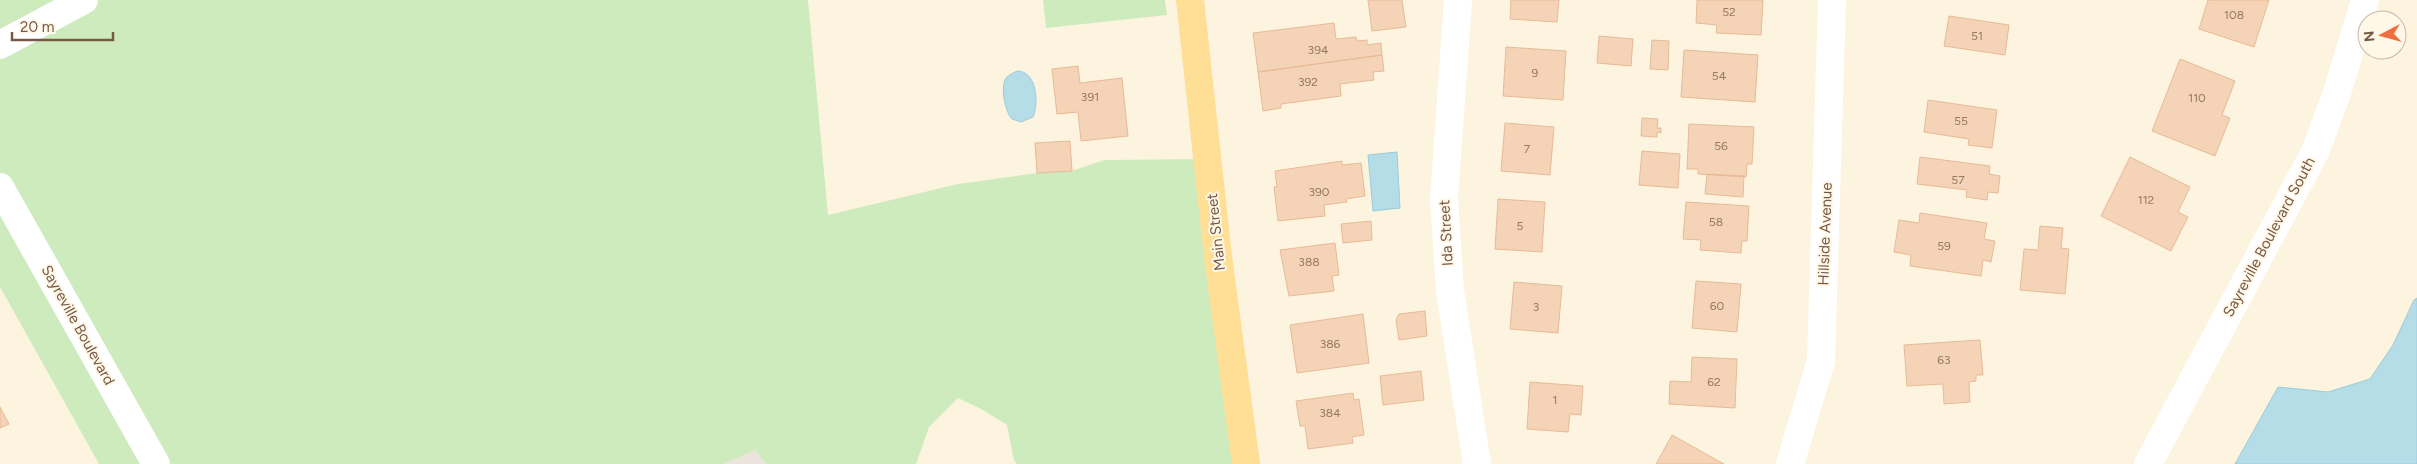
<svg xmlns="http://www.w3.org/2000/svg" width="2417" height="464" viewBox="0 0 2417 464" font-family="Figtree,sans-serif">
  <rect width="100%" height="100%" fill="#fdf4e0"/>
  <path fill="#ece4dc" d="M755 450 766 464H724Z"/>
  <path fill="#ceebbe" d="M0 0H808L828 215 958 184 1037 173 1072 171 1104 160 1207 159 1246 464H1017L1014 460 1007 425 983 410 958 398 929 427 916 464H766L755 450 724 464H99L0 287Z
    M1043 0H1165L1167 15 1046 28Z"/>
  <path fill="#b4dde8" stroke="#9accda" d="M1017 71C1037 71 1039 103 1033 117L1021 122 1012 119C1005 112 1000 87 1006 78 1009 75 1013 73 1017 71Z
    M1397 152 1400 208 1373 211 1368 155Z
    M2417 298V464H2235L2278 387 2328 392 2370 379 2393 345 2414 300Z"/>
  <path fill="#f4d3b7" stroke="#e8ba96" d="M1368 0H1402L1406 27 1372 31Z
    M1511 0H1559L1557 22 1510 19Z
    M1697 0H1763L1761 35 1716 33 1717 25 1696 23Z
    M2208 0H2269L2254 47 2199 29Z
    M1949 16 2009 25 2005 55 1944 46Z
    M1334 23 1336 39 1356 37 1357 41 1367 40V45L1381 43 1382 55 1258 72 1253 33Z
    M1599 36 1633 39 1631 66 1597 63Z
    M1652 40 1669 41 1668 70 1650 69Z
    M1506 47 1566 51 1563 100 1503 96Z
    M1684 50 1758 55 1755 102 1681 97Z
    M1382 55 1384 71 1373 72 1374 80 1340 84 1341 96 1281 104V108L1263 111 1258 72Z
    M2180 59 2235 81 2222 115 2230 118 2215 156 2152 131Z
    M1078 66 1080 83 1122 78 1128 136 1081 141 1078 112 1057 114 1052 69Z
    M1928 100 1997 110 1992 148 1968 145 1969 139 1924 132Z
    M1642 118 1658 119 1657 128H1661V133L1657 132V137L1641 136Z
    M1505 123 1554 127 1550 175 1501 171Z
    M1689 124 1754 127 1752 164H1747L1746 177 1698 174V169H1687Z
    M1070 141 1072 171 1037 173 1035 143Z
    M1642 151 1680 154 1678 188 1639 185Z
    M1920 157 1990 166 1989 174 2000 176 1998 193 1988 192 1987 200 1966 197 1967 190 1917 184Z
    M2130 157 2190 187 2178 212 2188 217 2171 251 2101 216Z
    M1342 161V165L1361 163 1365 196 1346 199 1347 202 1324 205 1325 216 1278 221 1274 187H1277L1275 171Z
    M1707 174 1744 176 1743 197 1705 194Z
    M1498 199 1545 202 1542 252 1495 249Z
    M1686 202 1749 206 1747 241H1742L1741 253 1700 250 1701 240 1683 239Z
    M1920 213 1987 223 1984 239 1995 241 1991 262 1983 260 1981 276 1910 266 1911 255 1894 252 1899 220 1919 223Z
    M1371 221 1372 240 1343 243 1341 224Z
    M2040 226 2063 228 2061 248 2069 249 2065 294 2020 290 2024 249 2038 250Z
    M1335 243 1339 275 1332 276 1334 291 1289 296 1280 250Z
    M1696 281 1741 284 1737 332 1692 328Z
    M1514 282 1562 286 1558 333 1510 329Z
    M1425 311 1427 336 1399 340 1396 320 1399 314Z
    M1363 314 1369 363 1297 373 1290 325Z
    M1980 340 1983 375H1976V381L1969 382 1970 402 1944 404 1943 384 1907 386 1904 345Z
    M1692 357 1737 359 1735 408 1669 404 1670 381 1691 382Z
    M1421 371 1424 400 1383 405 1380 376Z
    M1530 382 1583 386 1581 415 1570 414 1568 432 1527 429Z
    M1353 393 1354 400 1359 399 1364 435 1352 437 1353 443 1308 449 1305 426H1300L1296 401Z
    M0 407 9 424 0 428Z
    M1672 435 1724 464H1656Z"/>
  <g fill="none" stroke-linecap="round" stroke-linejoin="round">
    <path stroke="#fff" stroke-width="28" d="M1458 0 1444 198 1450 291 1477 464
      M0 45 84 0
      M0 187 156 464
      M1790 464 1821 361 1832 0
      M2148 464 2315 152 2337 93 2365 0"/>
    <path stroke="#ffde96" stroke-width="28" d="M1190 0 1218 257 1246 464"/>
  </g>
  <g text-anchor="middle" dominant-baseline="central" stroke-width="4" stroke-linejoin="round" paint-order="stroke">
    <g font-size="12" fill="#967862">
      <text x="1729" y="12">52</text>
      <text x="2234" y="15">108</text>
      <text x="1977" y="36">51</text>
      <text x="1318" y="50">394</text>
      <text x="1535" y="73">9</text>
      <text x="1719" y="76">54</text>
      <text x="1308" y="82">392</text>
      <text x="1090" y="97">391</text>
      <text x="2197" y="98">110</text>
      <text x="1961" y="121">55</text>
      <text x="1721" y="146">56</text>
      <text x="1527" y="149">7</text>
      <text x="1958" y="180">57</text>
      <text x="1319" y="192">390</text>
      <text x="2146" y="200">112</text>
      <text x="1716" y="222">58</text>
      <text x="1520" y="226">5</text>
      <text x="1944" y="246">59</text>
      <text x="1309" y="262">388</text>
      <text x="1717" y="306">60</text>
      <text x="1536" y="307">3</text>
      <text x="1330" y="344">386</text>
      <text x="1944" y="360">63</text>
      <text x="1714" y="382">62</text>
      <text x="1555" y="400">1</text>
      <text x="1330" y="413">384</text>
    </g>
    <g font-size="15" fill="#765a46" stroke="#fff7e8">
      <text transform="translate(1216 232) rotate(-96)">Main Street</text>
      <text transform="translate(1446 233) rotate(-93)">Ida Street</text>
      <text transform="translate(1825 234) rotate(-88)">Hillside Avenue</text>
      <text transform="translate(2269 237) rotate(-62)">Sayreville Boulevard South</text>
      <text transform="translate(78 325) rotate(61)">Sayreville Boulevard</text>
    </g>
  </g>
  <g transform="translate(2382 35) rotate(264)"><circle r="24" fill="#fff7e8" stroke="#c8b8a7"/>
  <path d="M0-4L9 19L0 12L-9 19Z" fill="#ef703e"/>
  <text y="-8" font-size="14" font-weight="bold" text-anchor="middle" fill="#765a46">N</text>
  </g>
  <path d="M12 32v8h101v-8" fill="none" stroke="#765a46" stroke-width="2.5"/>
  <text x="20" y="32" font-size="15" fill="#765a46" stroke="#fff7e8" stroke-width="4" paint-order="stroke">20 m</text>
</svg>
